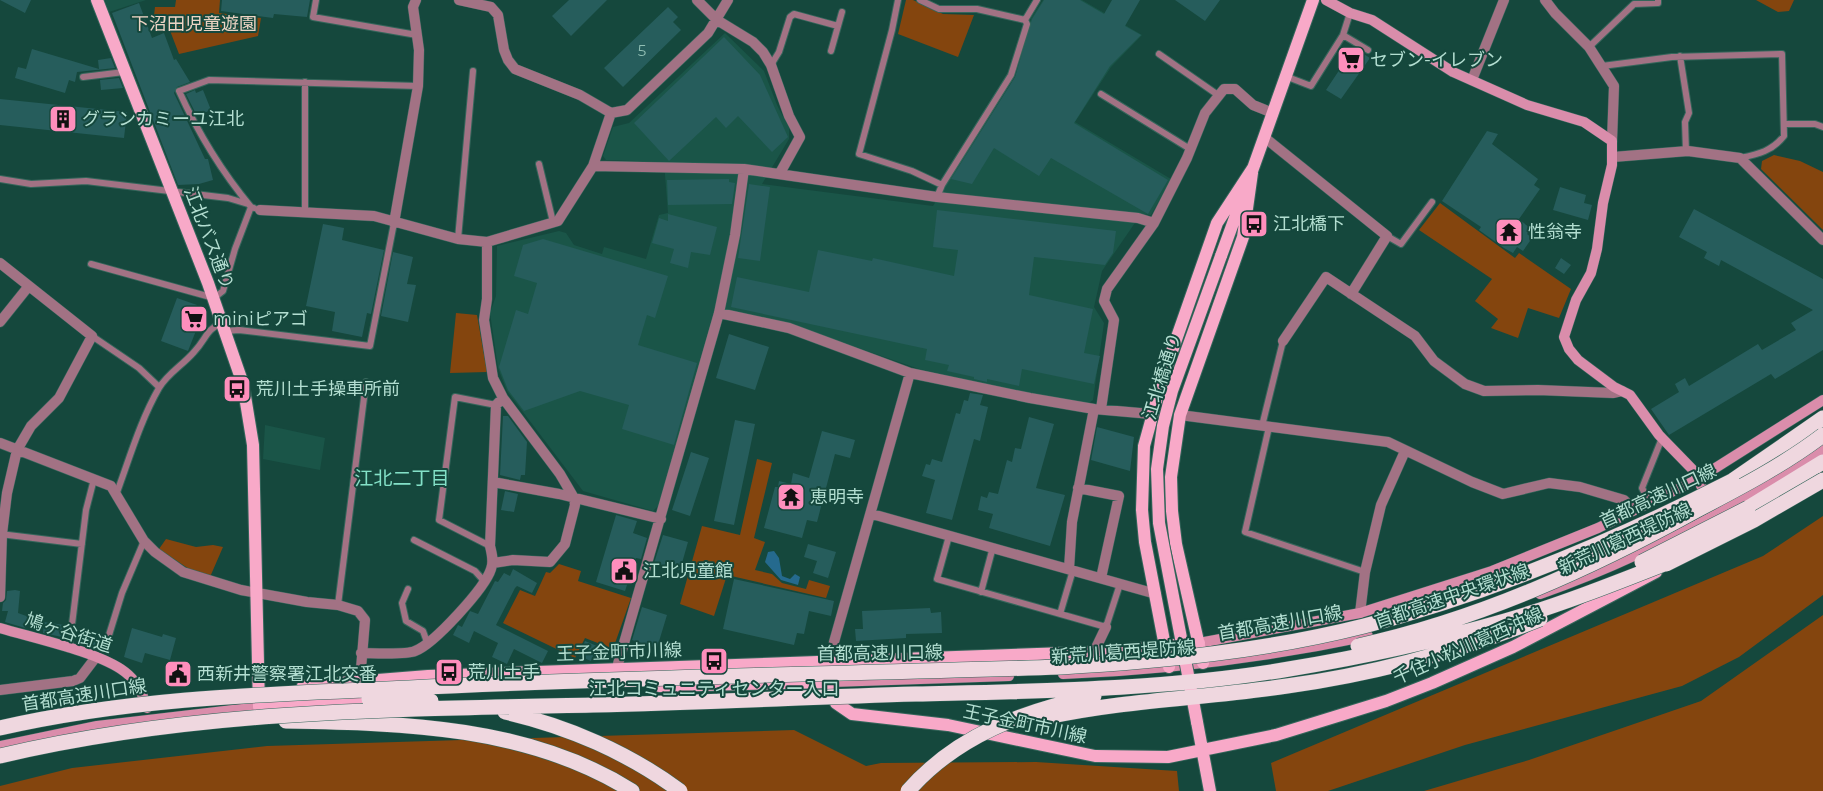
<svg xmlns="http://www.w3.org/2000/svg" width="1823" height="791" viewBox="0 0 1823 791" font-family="Montserrat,'Noto Sans JP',sans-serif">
  <rect width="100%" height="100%" fill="#15483d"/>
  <path fill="#1a5548" d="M105 0H146L109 12Z
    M1043 0H1082L1142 35 1111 67 1075 122 1171 179 1151 215 1141 214 1102 271 1094 307 1104 323 1093 400 1089 403 1020 392 919 369 784 322 715 307 658 506 653 511 583 491 507 391 498 368 490 313 496 296 497 246 559 231 566 233 574 245 602 254 604 247 646 259 659 215 668 213 664 162 606 160 603 156 613 127 629 123 725 33 764 71 777 105 789 128V139L762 184 933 206 1016 76 1031 18Z
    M265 425 325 438 320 470 263 459Z"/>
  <path fill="#84450e" d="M176 0H220L219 13 261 18 258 36 179 54 169 28 153 24 155 7H175Z
    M906 0H913L943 14 974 15 958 57 898 34Z
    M1756 0H1794L1789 11 1778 12Z
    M1774 155 1800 161 1823 172V230L1761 169 1762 161Z
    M1440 203 1515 258 1519 253 1571 289 1559 318 1528 308 1518 338 1491 328 1498 319 1475 301 1492 279 1419 230Z
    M456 313 477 315 487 372 450 373Z
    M757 459 772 463 754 538 765 542 755 570 772 574 782 583 806 589 809 580 830 586 826 598 727 575 714 616 680 604 702 526 740 535Z
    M1823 516V595L1739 657 1682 686 1465 745 1328 791H1276L1271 763 1763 556Z
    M166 539 196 547 213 545 223 547 210 577 189 569 159 549Z
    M559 564 581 571 578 581 631 598 613 649 585 638 575 658 503 623 520 590 535 596 546 572 550 573Z
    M1823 615V791H1424L1529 760 1701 701Z
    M794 730 866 766 881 763 1036 762 1177 771 1179 791H0V786L72 768 267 746Z"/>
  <path fill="#256a8e" d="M774 551 779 558 782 576 790 579 795 574 800 577 798 585 781 580 765 562 768 552Z"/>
  <path fill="#265d5c" d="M0 0H31L25 13Z
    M222 0H310L307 17 274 14 273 18 221 11Z
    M569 0H607L571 36 552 16Z
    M1044 0H1080L1104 14 1112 0H1140L1125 26 1141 35 1110 66 1074 123 1168 180 1148 214 1051 158 1039 176 994 148 972 184 951 179 1015 77 1032 19Z
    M1175 0H1220L1205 21Z
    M139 3 152 38 164 33 174 60 176 59 190 82 177 87 174 93 205 159H208L213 180 199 184 178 185 112 13Z
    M668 7 678 17 673 22 681 30 623 87 604 68Z
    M724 37 760 75 788 137 772 152 738 116 726 128 716 117 669 161 634 123Z
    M1354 48 1370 58 1341 99 1326 90Z
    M32 49 99 69 98 60 111 58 115 68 77 72 75 82 69 80 65 93 15 78 18 67 26 69Z
    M119 78 123 88 101 90 100 80Z
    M195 90 196 93 203 90 211 110 197 116 186 94Z
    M0 99 127 112 124 138 0 125Z
    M1487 131 1498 134 1492 144 1538 179 1534 185 1540 189 1519 219 1531 229 1527 234 1532 238 1523 251 1517 247 1513 253 1504 248 1479 230 1481 227 1442 201Z
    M729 179V182L735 183 732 204 668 205 667 180Z
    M749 184 770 187 760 261 738 258Z
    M1560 187 1586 195 1584 203 1592 205 1588 220 1553 210Z
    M1694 209 1823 279V350L1775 379 1771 374 1669 435 1651 409 1679 392 1675 384 1685 378 1689 386 1758 344 1762 350 1796 330 1791 323 1813 310 1721 260 1719 266 1704 258 1707 252 1679 237Z
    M937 210 1116 231 1113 253 1105 265 1034 257 1029 295 1093 309 1084 353 1100 356 1094 384 1022 369 1019 386 987 379V382L974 379V377L947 371 949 365 925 360 927 349 731 307 737 277 809 292 818 250 872 261 873 258 954 276 958 250 933 247Z
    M668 214 717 227 710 255 691 252 688 268 670 263 674 249 652 243 659 218 668 221Z
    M323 224 344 228 342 240 384 250 371 314 367 313 362 337 332 331 335 312 306 306Z
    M543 239 668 276 655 318 647 315 638 345 697 363 674 445 622 429 629 405 580 391 524 411 508 390 499 367 516 310 528 314 537 283 514 276 523 245Z
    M393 252 413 257 407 284 416 285 408 322 381 316Z
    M1561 258 1571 265 1564 274 1555 268Z
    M177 298 197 305 196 309 201 318 188 351 161 341Z
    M729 334 769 347 755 390 716 378Z
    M970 393 983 395 980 405 988 407 980 441 974 439 952 520 926 513 935 480 922 476 926 464 930 465 932 459 942 462 956 413 960 414 964 400 968 401Z
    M503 416H508L527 442 525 475H521L520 480 500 475Z
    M1029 417 1054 424 1036 488 1065 495 1050 546 989 528 993 514 978 510 981 496 987 498 989 492 998 494 1007 460 1012 462 1015 448 1021 449Z
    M735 420 755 424 734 525 714 521Z
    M1097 427 1134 437 1130 471 1091 460Z
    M822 431 855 440 850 458 835 454 817 522 807 520 802 538 764 528 775 487H778L779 481 791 484 793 473 809 478Z
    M691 452 709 458 690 516 672 510Z
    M505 491 518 494 514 512 501 510Z
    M616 515 637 521 633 533 647 538 641 559 636 558 625 591 596 582Z
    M663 535 688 542 680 570 654 563Z
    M808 544 836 552 828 578 813 573 817 561 804 557Z
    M513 569 537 583 532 593 517 586 515 588 496 625 548 651 542 663 514 649 507 664 492 657 498 643 474 631 469 643 453 635 458 625 462 627 470 611 478 614 495 581 498 582 504 573 510 576Z
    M734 579 834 601 831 616 809 611 804 634 797 633 794 645 723 629Z
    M15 590 20 591 18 613 29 617 25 628 5 622 8 611H2L3 603 6 600 7 591Z
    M642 607 667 615 657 648 632 640Z
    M930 608 931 613 941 612 942 633 906 634V638L856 641 855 629H863L862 611Z
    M44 622 64 625 62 637 43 633Z
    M132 628 162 637 163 634 176 638 170 660 145 653 142 663 124 657Z
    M92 638 103 641 100 651 89 647Z
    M585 641 597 646 591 661 579 656Z"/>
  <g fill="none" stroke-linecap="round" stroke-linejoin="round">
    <defs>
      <path id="lane" d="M316 0 313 17 417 35
        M898 0 892 30 859 154 912 171 942 185
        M920 0 939 9H977L1025 20
        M1343 35 1368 50
        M1589 47 1634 4 1658 3V0
        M831 51 842 12
        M1159 54 1218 95
        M1680 56 1689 113 1685 122 1686 152
        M771 65 779 52 790 17 794 14 838 26
        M1602 66 1672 57 1782 54 1784 136C1772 151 1759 154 1740 158
        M1285 76 1311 86 1343 35 1350 13
        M83 77 124 72
        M305 82V212
        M1101 94 1190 149
        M1786 124H1815L1823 127
        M539 164 553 222
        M0 179 31 184 86 181 228 198 248 204
        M937 197 942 185 1011 75 1027 24 1025 20 1037 0
        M251 207C222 172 198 133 179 91L209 80 418 86
        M1387 236 1401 244 1432 202
        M458 239 473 71
        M91 264 214 298 223 291 235 249 251 207 254 208
        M226 331 239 330 370 346 394 223
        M92 336 139 368 159 387
        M1262 426 1283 341
        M1269 427 1245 532 1365 572
        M116 495C129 460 140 421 159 388 168 373 183 365 194 352 207 338 205 331 222 322
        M1650 503 1642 488 1662 438
        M0 534 82 544
        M949 536 937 579 1106 627 1120 584
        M414 540 475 571 484 581
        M490 546 439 520 455 397 496 405
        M408 589 402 603 406 621 423 631 427 642
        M981 592 993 547
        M338 605 366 382
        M1060 614 1073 570
        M109 635 122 593 144 541
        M69 649 86 510 94 479"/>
      <path id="street" d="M459 0 491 7 498 15 504 50 508 60 515 69 580 95 611 113
        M697 0 717 20 753 42 763 52 771 65 789 116 800 137 780 173
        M1545 0 1555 13 1589 47 1614 86 1612 141
        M1472 80 1504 0
        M1264 137 1387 236 1351 294
        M1613 157 1688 151 1740 158 1823 240
        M593 166 744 169 937 197 1138 218 1154 223
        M260 210 374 216 458 239 487 242
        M394 223 418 86 419 50 413 7 416 0
        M0 263 92 336 59 398 31 426 17 450 7 493 2 534 0 597
        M719 313 789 328 910 373 834 642 831 663
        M0 322 28 287
        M1283 341 1326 277 1415 336 1434 361 1465 384 1484 391 1538 390 1613 393 1622 391
        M910 373 1030 398 1094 409 1151 414
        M1101 409 1114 320 1104 301 1107 289 1154 223 1187 158 1205 113 1224 89H1235L1253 105 1273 113
        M1180 415 1388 442 1472 482 1503 494 1549 483 1580 487 1624 500 1634 510
        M0 443 111 486 144 541 155 552 183 572 241 590 307 602 338 605 358 611 365 620 360 681
        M493 482 559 494 661 519
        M1078 488 1119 496 1101 578
        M872 514 1156 594
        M493 563 513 560 550 562 565 544 575 505 574 498 560 474 503 398 493 378 484 320 487 299V242L558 221 593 166 611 113 627 110 708 33 728 0
        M1069 569 1072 522 1094 409
        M1360 613 1365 572 1381 505 1405 451
        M1094 652 1106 627
        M361 653C372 653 407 655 415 651 434 644 485 588 491 569 494 562 492 554 490 546L496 405 503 398
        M622 676 618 664 719 313 735 235 744 169
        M0 690 73 681 80 678 96 657"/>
      <path id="secondary" d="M1326 0 1350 13 1372 20 1453 72 1527 105 1584 122 1612 141V165L1603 203 1597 249 1591 273 1576 300 1564 337 1569 349 1578 360 1614 387 1630 395 1659 435 1694 471 1708 500
        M1540 594C1640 559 1735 508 1823 449
        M0 628C33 638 99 652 125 672 137 681 143 694 147 708
        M1199 643 1360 613 1492 571 1598 528 1698 479 1823 400
        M1063 674C1165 670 1268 657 1368 636
        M832 682 1009 676
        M0 746 97 726 259 707"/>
      <path id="primary" d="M97 0 208 283 243 384 253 445 259 707 379 698
        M1251 174 1313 0
        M1221 256 1244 193
        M831 663 833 694 836 703 852 714 948 725 1095 756 1168 757 1276 735 1386 701 1432 683 1513 647 1656 572
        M1203 663 1176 544 1172 511 1171 477 1180 415 1243 237 1252 173
        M1169 667 1145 542 1142 510 1144 446 1164 374 1217 223 1253 168
        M303 686 428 676 1094 652 1199 643
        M659 686 832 682
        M1197 722 1210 791"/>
      <path id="highway" d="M1732 481 1823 418
        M1748 508 1823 462
        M286 721C404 723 529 726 632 791"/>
    </defs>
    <use href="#lane" stroke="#35665b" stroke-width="8"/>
    <use href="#street" stroke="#35665b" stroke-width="11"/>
    <use href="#secondary" stroke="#35665b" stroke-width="11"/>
    <use href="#primary" stroke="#35665b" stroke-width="14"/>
    <use href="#highway" stroke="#35665b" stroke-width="16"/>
    <use href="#lane" stroke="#a27284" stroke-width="6"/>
    <use href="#street" stroke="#a27284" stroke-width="10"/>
    <use href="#secondary" stroke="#da8dab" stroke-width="10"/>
    <use href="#primary" stroke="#f8a9c8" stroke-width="12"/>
    <use href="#highway" stroke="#efd7df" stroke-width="15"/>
    <defs>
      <path id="primary-bridge" d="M1197 722 1159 523 1157 469 1163 426 1172 391 1221 256"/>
      <path id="highway-bridge" d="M1642 562 1748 508
        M1666 564 1754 520 1823 480
        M1358 646C1478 620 1592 568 1699 509 1741 487 1785 464 1823 435
        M369 699 431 701
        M505 712C567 726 629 753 680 791
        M1047 717C1126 700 1207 698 1287 686 1374 674 1459 651 1540 619
        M0 728C135 697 272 694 409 688 626 677 844 674 1061 667 1163 661 1265 651 1364 626 1492 593 1614 541 1732 481
        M0 756C194 710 394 709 593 705 700 703 808 697 916 694 1040 691 1166 690 1289 669 1362 657 1435 641 1505 621 1563 604 1618 582 1674 560
        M908 791C957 735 1024 711 1094 696"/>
    </defs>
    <use href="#primary-bridge" stroke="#35665b" stroke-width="14" stroke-linecap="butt"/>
    <use href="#highway-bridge" stroke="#35665b" stroke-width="16" stroke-linecap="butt"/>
    <use href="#primary-bridge" stroke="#f8a9c8" stroke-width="12"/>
    <use href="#highway-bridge" stroke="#efd7df" stroke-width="15"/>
  </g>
  <defs>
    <symbol id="supermarket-square" viewBox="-11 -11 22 22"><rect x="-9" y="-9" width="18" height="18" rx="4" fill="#fe8ebc" stroke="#15483d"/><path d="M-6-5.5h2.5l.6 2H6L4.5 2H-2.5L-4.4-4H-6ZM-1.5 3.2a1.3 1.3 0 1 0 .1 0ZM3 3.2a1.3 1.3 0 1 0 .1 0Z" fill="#111"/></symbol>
    <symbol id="building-square" viewBox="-11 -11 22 22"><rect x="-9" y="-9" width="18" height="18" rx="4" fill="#fe8ebc" stroke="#15483d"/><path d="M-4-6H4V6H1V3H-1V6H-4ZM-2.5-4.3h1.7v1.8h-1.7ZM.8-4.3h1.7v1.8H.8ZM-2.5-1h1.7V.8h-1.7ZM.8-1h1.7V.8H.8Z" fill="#111"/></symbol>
    <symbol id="bus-square" viewBox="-11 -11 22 22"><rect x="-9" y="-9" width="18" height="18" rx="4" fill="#fe8ebc" stroke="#15483d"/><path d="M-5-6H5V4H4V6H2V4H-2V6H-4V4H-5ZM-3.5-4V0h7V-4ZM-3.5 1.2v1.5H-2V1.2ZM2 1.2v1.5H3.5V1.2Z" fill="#111"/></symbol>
    <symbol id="temple-square" viewBox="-11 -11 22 22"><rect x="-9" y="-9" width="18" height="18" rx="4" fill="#fe8ebc" stroke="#15483d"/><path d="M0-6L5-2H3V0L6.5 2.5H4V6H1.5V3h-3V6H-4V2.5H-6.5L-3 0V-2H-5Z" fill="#111"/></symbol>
    <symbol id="civic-square" viewBox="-11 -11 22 22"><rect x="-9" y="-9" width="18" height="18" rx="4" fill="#fe8ebc" stroke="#15483d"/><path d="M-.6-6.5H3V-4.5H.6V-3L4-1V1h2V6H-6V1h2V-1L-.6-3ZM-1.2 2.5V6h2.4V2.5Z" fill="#111"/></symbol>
  </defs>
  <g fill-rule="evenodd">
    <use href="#supermarket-square" x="1335" y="44" width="32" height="32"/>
    <use href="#building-square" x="47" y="103" width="32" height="32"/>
    <use href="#bus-square" x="1238" y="208" width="32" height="32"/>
    <use href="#temple-square" x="1493" y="216" width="32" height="32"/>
    <use href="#supermarket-square" x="178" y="303" width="32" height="32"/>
    <use href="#bus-square" x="221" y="373" width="32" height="32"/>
    <use href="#temple-square" x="775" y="481" width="32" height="32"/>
    <use href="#civic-square" x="608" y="555" width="32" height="32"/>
    <use href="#bus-square" x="698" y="645" width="32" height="32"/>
    <use href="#bus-square" x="433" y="656" width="32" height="32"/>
    <use href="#civic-square" x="162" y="658" width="32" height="32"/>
  </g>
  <g text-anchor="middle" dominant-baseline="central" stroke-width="4" stroke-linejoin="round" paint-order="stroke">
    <g font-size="15" fill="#90beb4">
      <text x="642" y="50">5</text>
    </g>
    <g font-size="18" fill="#edd4c4" stroke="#15483d">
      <text x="194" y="24">下沼田児童遊園</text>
    </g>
    <g font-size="18" fill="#b3ded1" stroke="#15483d" text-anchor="start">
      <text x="1370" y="60">セブン-イレブン</text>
      <text x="82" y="119">グランカミーユ江北</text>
      <text x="1273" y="224">江北橋下</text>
      <text x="1528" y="232">性翁寺</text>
      <text x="213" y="319">miniピアゴ</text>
      <text x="256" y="389">荒川土手操車所前</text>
      <text x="810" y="497">恵明寺</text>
      <text x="643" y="571">江北児童館</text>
      <text x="468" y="672">荒川土手</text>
      <text x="197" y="674">西新井警察署江北交番</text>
      <text x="714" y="689" text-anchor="middle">江北コミュニティセンター入口</text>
    </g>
    <g font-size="18" fill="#b3ded1" stroke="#15483d">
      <text transform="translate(209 238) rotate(69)">江北バス通り</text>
      <text transform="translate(1162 376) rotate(-73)">江北橋通り</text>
      <text transform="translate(1658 496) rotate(-25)">首都高速川口線</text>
      <text transform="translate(1625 539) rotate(-25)">新荒川葛西堤防線</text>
      <text transform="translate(1452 596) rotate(-19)">首都高速中央環状線</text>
      <text transform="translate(1280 623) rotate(-10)">首都高速川口線</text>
      <text transform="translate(69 633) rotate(18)">鳩ヶ谷街道</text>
      <text transform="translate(1468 646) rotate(-24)">千住小松川葛西沖線</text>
      <text transform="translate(619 652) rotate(-2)">王子金町市川線</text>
      <text transform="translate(1123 652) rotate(-4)">新荒川葛西堤防線</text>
      <text transform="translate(880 653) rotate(-1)">首都高速川口線</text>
      <text transform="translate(84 695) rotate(-9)">首都高速川口線</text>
      <text transform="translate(1025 724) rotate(12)">王子金町市川線</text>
    </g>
    <g font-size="19" fill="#83e0c7" stroke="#15483d">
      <text x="402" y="478">江北二丁目</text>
    </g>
  </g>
</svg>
